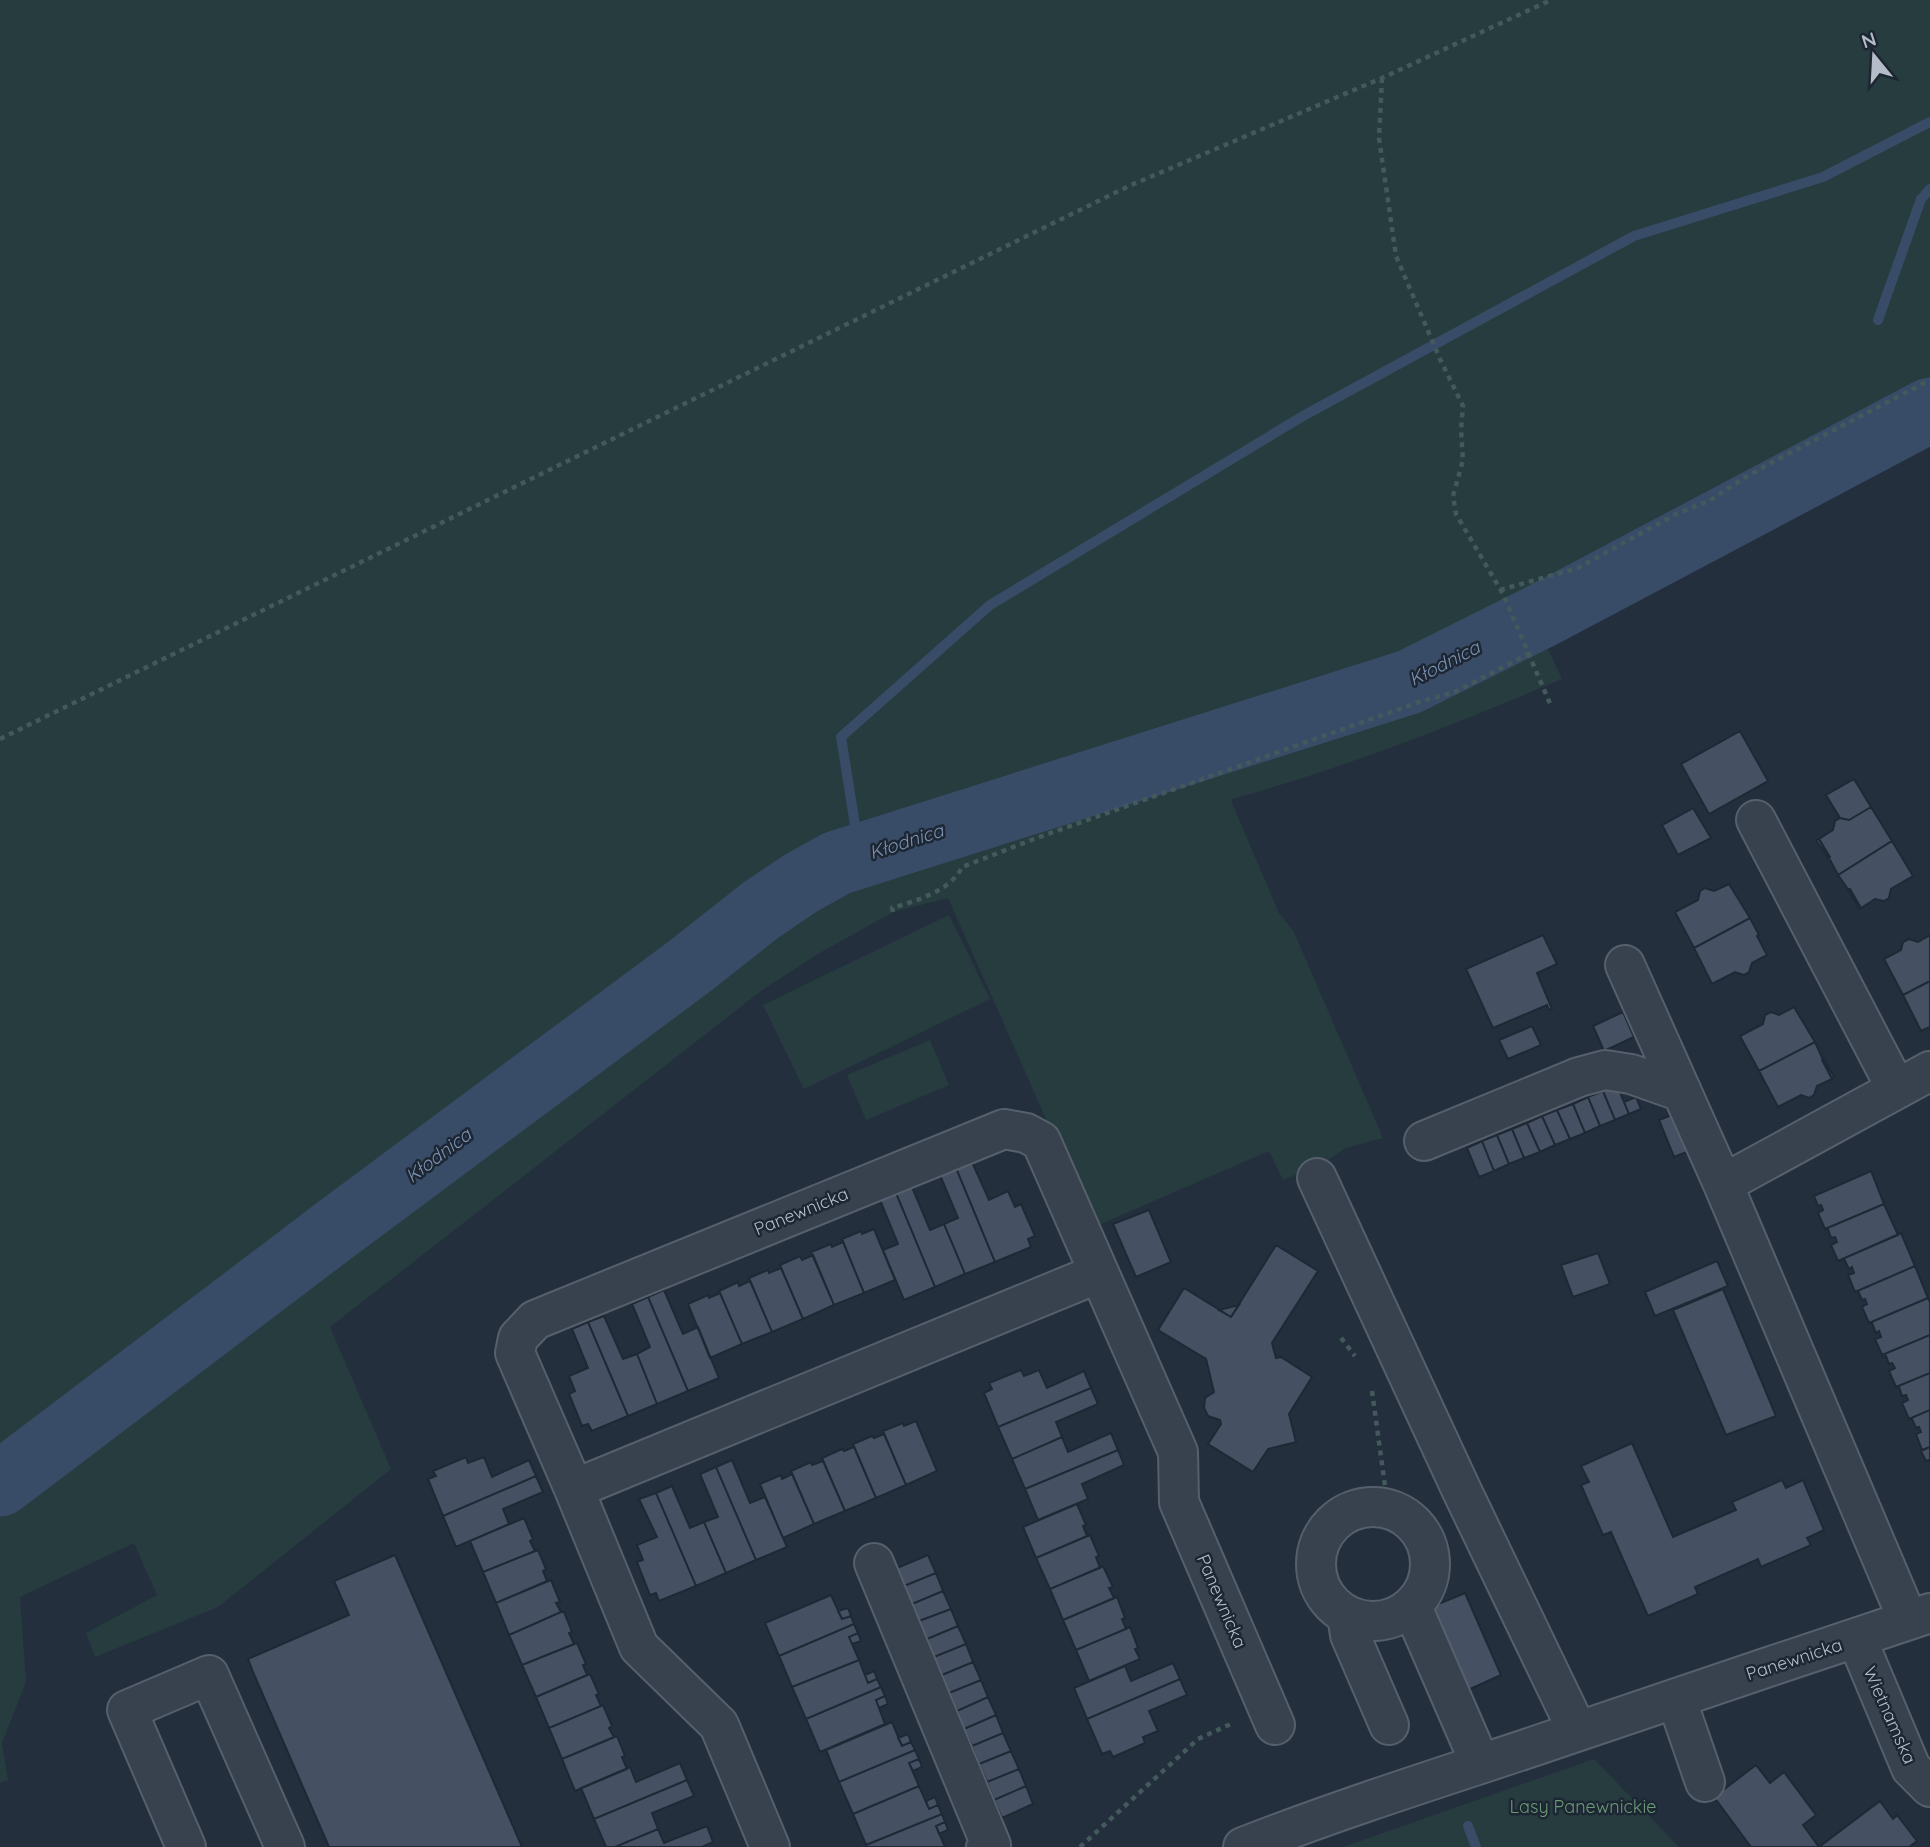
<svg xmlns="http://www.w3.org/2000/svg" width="1930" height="1847" viewBox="0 0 1930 1847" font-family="Quicksand,sans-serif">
  <rect width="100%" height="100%" fill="#242f3e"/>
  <path fill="#263c3f" d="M0 0H1930V401L1533 613 1404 675 841 852 802 869 636 992 0 1471Z
    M1930 419V435L1544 640 1562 679C1454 725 1345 768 1232 799V803L1279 913 1294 932 1383 1138 1346 1148 1323 1163 1283 1180 1269 1151 1094 1227 948 898 893 912 818 954 761 991 330 1327 391 1469 218 1607 95 1657 86 1633 157 1595 134 1543 20 1597 26 1682 2 1743 8 1780 0 1783V1491L788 900 824 876 856 864 1410 691 1537 628Z
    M949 915 990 999 804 1089 763 1005Z
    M930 1040 949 1085 866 1120 847 1075Z
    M1594 1759 1679 1847H1343Z"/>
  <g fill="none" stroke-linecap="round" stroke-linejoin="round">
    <path stroke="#394c67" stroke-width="10" d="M1878 320 1921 199 1930 189
      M860 856 841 737 990 605 1303 416 1634 236 1823 177 1930 122
      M1468 1826 1476 1847"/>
    <path stroke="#394c67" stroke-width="65" d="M0 1484 335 1230 690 966 761 910 801 883 837 863 1409 682 1539 617 1930 410"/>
  </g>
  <path fill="#455162" stroke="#1f2835" stroke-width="2" d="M1740 731 1768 781 1709 814 1681 764Z
    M1854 779 1871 807 1849 820 1840 818 1826 795Z
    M1871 807 1892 841 1838 875 1819 839 1833 830 1835 821 1840 818 1849 820Z
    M1693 808 1711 838 1678 855 1662 825Z
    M1819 839 1830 857 1828 858 1816 840Z
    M1892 841 1913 876 1891 889 1889 898 1884 901 1875 899 1861 908 1838 875Z
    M1729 884 1750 918 1694 948 1675 912 1698 900 1700 891 1705 888 1714 891Z
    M1850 889 1861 908 1859 909 1848 890Z
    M1750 918 1759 935 1757 936 1767 955 1752 963 1749 972 1744 975 1735 972 1712 984 1694 948Z
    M1543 935 1557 964 1537 973 1552 1009 1549 1010 1547 1005 1493 1028 1466 969Z
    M1930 935V981L1903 995 1884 959 1901 950 1903 942 1909 939 1918 942Z
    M1930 981V1027L1921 1031 1903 995Z
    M1794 1007 1815 1042 1759 1071 1740 1036 1763 1024 1765 1015 1771 1012 1779 1015Z
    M1623 1012 1634 1037 1604 1051 1593 1026Z
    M1532 1026 1541 1045 1508 1059 1499 1040Z
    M1815 1042 1832 1079 1817 1086 1814 1095 1809 1098 1801 1095 1778 1107 1759 1071Z
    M1824 1059 1834 1077 1832 1079 1822 1060Z
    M1617 1085 1629 1114 1615 1120 1603 1091Z
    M1603 1091 1615 1120 1600 1126 1588 1097Z
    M1588 1097 1600 1126 1585 1133 1573 1104Z
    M1636 1097 1641 1109 1629 1114 1624 1102Z
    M1573 1104 1585 1133 1570 1139 1557 1110Z
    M1557 1110 1570 1139 1555 1145 1542 1116Z
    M1674 1114 1689 1151 1674 1157 1659 1120Z
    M1542 1116 1555 1145 1540 1152 1527 1123Z
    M1527 1123 1540 1152 1524 1158 1512 1129Z
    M1512 1129 1524 1158 1509 1164 1497 1135Z
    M1497 1135 1509 1164 1494 1171 1482 1141Z
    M1482 1141 1494 1171 1479 1177 1467 1148Z
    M972 1162 989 1200 1008 1191 1015 1207 1021 1204 1035 1236 1028 1239 1031 1247 995 1262 956 1168Z
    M956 1168 995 1262 965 1274 944 1224 958 1218 940 1175Z
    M1871 1171 1884 1204 1825 1229 1818 1213 1823 1210 1821 1205 1818 1206 1814 1196Z
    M912 1187 930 1230 944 1224 965 1274 935 1287 896 1193Z
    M896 1193 935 1287 904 1300 883 1250 898 1244 880 1200Z
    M1884 1204 1898 1235 1838 1261 1831 1245 1837 1242 1835 1237 1831 1238 1828 1229H1825Z
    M1149 1210 1171 1262 1136 1277 1113 1224Z
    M874 1229 895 1280 864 1293 842 1239 861 1231 862 1234Z
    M1901 1233 1915 1266 1855 1292 1848 1275 1854 1273 1852 1267 1849 1269 1844 1259 1838 1261Z
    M843 1242 864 1293 834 1305 811 1252 831 1244 832 1247Z
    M1276 1245 1318 1271 1272 1343 1276 1358 1281 1357 1312 1377 1289 1414 1296 1442 1268 1449 1253 1472 1208 1444 1221 1424 1220 1420 1208 1416 1204 1408 1205 1398 1214 1392 1206 1359 1158 1330 1184 1288 1231 1317Z
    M1598 1253 1610 1284 1573 1297 1561 1265Z
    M813 1255 834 1305 803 1319 780 1265 800 1256 802 1260Z
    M1717 1261 1728 1286 1655 1316 1645 1292Z
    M1915 1266 1928 1298 1869 1323 1862 1307 1867 1304 1865 1299 1862 1300 1858 1291 1855 1292Z
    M781 1268 803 1319 772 1332 749 1278 768 1270 769 1273Z
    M750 1281 772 1332 742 1344 719 1291 738 1282 739 1286Z
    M1723 1289 1776 1416 1726 1435 1673 1310Z
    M664 1290 683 1334 698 1327 719 1378 688 1391 648 1297Z
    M720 1293 742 1344 710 1358 688 1304 708 1295 709 1298Z
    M648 1297 688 1391 657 1404 637 1354 650 1347 632 1304Z
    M1928 1298 1930 1302V1335L1882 1355 1875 1339 1881 1337 1879 1331 1876 1333 1872 1323H1869Z
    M1239 1305 1231 1317 1219 1310Z
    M604 1316 623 1359 637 1354 657 1404 628 1416 588 1322Z
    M588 1322 628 1416 592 1431 588 1424 582 1426 569 1394 575 1391 569 1376 588 1368 572 1329Z
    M1930 1335V1373L1896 1387 1889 1371 1895 1368 1892 1363 1889 1364 1886 1356 1883 1357 1882 1355Z
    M1021 1370 1024 1376 1039 1370 1047 1388 1084 1371 1091 1388 998 1427 984 1393 992 1389 989 1383Z
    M1930 1373V1410L1909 1419 1902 1403 1908 1400 1906 1395 1902 1396 1899 1387H1896Z
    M1091 1388 1098 1404 1056 1422 1062 1437 1012 1459 998 1427Z
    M1930 1410V1447L1922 1450 1916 1434 1921 1432 1919 1427 1916 1428 1912 1419H1909Z
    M916 1421 937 1471 906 1485 883 1431 903 1423 904 1426Z
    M1111 1433 1118 1450 1025 1489 1012 1459 1062 1437 1068 1452Z
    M884 1434 906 1485 876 1498 853 1444 872 1436 874 1438Z
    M1632 1443 1673 1537 1736 1510 1732 1502 1782 1480 1786 1488 1803 1480 1824 1530 1807 1538 1811 1545 1761 1567 1758 1559 1695 1587 1698 1594 1648 1616 1611 1532 1603 1535 1581 1485 1589 1482 1581 1466Z
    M854 1447 876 1498 845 1511 822 1458 842 1449 844 1451Z
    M1930 1447V1462L1929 1460 1926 1461 1921 1451Z
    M1118 1450 1124 1465 1082 1484 1088 1499 1038 1520 1025 1489Z
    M466 1457 468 1463 484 1457 492 1477 529 1460 536 1476 443 1516 428 1479 436 1476 433 1471Z
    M732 1460 750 1503 765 1497 787 1547 756 1560 716 1467Z
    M823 1461 845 1511 814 1524 791 1471 811 1462 812 1465Z
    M716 1467 756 1560 726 1573 704 1522 718 1517 700 1474Z
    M792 1474 814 1524 783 1538 760 1484 781 1475 782 1479Z
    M536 1476 543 1492 503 1509 509 1524 456 1547 443 1516Z
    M672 1486 690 1528 704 1522 726 1573 696 1586 656 1493Z
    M656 1493 696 1586 659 1601 656 1593 650 1595 637 1562 643 1560 637 1545 657 1537 639 1499Z
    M1077 1504 1086 1525 1083 1526 1087 1536 1036 1558 1023 1527Z
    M524 1518 533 1539 530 1541 535 1551 483 1572 470 1541Z
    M1090 1535 1099 1556 1096 1557 1100 1568 1050 1589 1036 1558Z
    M538 1550 546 1569 543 1571 547 1581 496 1603 483 1572Z
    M395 1555 522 1847H329L253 1672 248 1659 349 1615 334 1581Z
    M928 1555 936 1573 904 1586 897 1568Z
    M1103 1566 1113 1587 1109 1588 1114 1598 1063 1620 1050 1589Z
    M936 1573 943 1591 912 1604 904 1586Z
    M551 1580 560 1602 556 1603 561 1612 509 1635 496 1603Z
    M943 1591 951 1609 919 1621 912 1604Z
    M1465 1593 1501 1675 1468 1690 1431 1607Z
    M831 1595 842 1619 851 1616 854 1624 779 1656 765 1623Z
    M1117 1597 1125 1618 1122 1619 1126 1629 1076 1650 1063 1620Z
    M848 1608 851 1616 842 1619 838 1611Z
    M951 1609 958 1626 927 1639 919 1621Z
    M561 1612H564L572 1632 569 1633 574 1644 522 1665 509 1635Z
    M854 1624 858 1633 849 1637 859 1660 792 1687 779 1656Z
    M958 1626 966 1644 934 1657 927 1639Z
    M1130 1627 1138 1648 1135 1649 1140 1659 1089 1681 1076 1650Z
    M858 1633 861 1641 852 1644 849 1637Z
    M577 1643 586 1664 583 1665 587 1675 536 1697 522 1665Z
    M966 1644 973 1662 942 1675 934 1657Z
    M859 1660 868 1683 877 1679 881 1687 806 1719 792 1687Z
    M973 1662 981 1680 949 1693 942 1675Z
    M1173 1663 1180 1679 1087 1719 1074 1688 1125 1666 1131 1681Z
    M874 1671 877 1679 868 1683 865 1675Z
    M590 1674 599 1694 596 1695 601 1706 549 1728 536 1697Z
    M1180 1679 1187 1695 1149 1711 1158 1731 1143 1737 1145 1743 1113 1757 1110 1751 1102 1754 1087 1719Z
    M981 1680 988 1697 957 1711 949 1693Z
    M881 1687 885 1696 876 1700 885 1724 820 1752 806 1719Z
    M885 1696 888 1704 879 1708 876 1700Z
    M988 1697 996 1715 964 1729 957 1711Z
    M603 1705 612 1726 609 1728 614 1737 562 1759 549 1728Z
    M996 1715 1003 1733 972 1746 964 1729Z
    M892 1722 902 1746 911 1742 915 1750 839 1782 826 1750Z
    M1003 1733 1011 1751 979 1764 972 1746Z
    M908 1734 911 1742 902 1746 898 1738Z
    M617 1736 625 1756 622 1757 627 1769 575 1791 562 1759Z
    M915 1750 919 1759 909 1763 919 1786 853 1814 839 1782Z
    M1011 1751 1019 1769 987 1782 979 1764Z
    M919 1759 922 1767 913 1771 909 1763Z
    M680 1763 687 1780 594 1819 581 1788 630 1767 636 1782Z
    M1756 1765 1770 1783 1784 1772 1816 1815 1803 1825 1819 1847 1880 1801 1893 1819 1897 1815 1917 1841 1909 1847H1751L1714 1797Z
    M1019 1769 1026 1786 994 1800 987 1782Z
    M687 1780 694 1796 652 1813 658 1829 615 1847H606L594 1819Z
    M919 1786 929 1809 938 1805 942 1814 866 1845 853 1814Z
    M1026 1786 1033 1804 1002 1818 994 1800Z
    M935 1797 938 1805 929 1809 926 1801Z
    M942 1814 945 1822 936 1826 945 1847H867L866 1845Z
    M945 1822 948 1830 939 1834 936 1826Z
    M707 1826 713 1842 702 1847H615L658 1829 664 1843Z"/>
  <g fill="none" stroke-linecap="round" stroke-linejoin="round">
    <defs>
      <path id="minor" d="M1756 820 1896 1088
        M1625 965 1723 1184 1908 1620
        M1424 1141 1579 1077 1605 1070 1631 1074 1682 1092
        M1317 1178 1461 1489 1577 1730
        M1723 1184 1930 1071
        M574 1489 1099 1273
        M1316 1564a57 57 0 1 1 114 0a57 57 0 1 1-114 0Z
        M874 1563 991 1845 986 1847
        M1412 1607 1480 1763
        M1347 1615 1350 1635 1389 1725
        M1857 1639 1911 1768 1930 1787
        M1676 1698 1705 1782
        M186 1847 127 1710 209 1675 285 1847
        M770 1847 719 1725 639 1647 574 1489 515 1353 518 1338 535 1320 1004 1129 1026 1133 1041 1141 1178 1452 1179 1502 1275 1725
        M1243 1847C1335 1811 1429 1781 1523 1750 1659 1704 1794 1658 1930 1613"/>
    </defs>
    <use href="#minor" stroke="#565f6c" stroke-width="42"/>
    <path stroke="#44595c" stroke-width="4.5" stroke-dasharray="5 5" stroke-linecap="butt" d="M1382 78 1379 138 1396 256 1440 359 1463 406 1461 430 1463 460 1453 496 1456 514 1503 594 1551 706
      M1500 590 1578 568 1676 514 1709 501 1744 478 1780 458 1930 380
      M0 739 1129 186 1382 78 1551 0
      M893 912 892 908C915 901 951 891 962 867L1034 839 1422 701 1455 692 1530 653
      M1341 1338 1355 1356
      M1372 1391 1388 1508
      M1080 1847 1198 1739 1233 1723"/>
    <use href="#minor" stroke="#38414e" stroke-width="38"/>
  </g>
  <g text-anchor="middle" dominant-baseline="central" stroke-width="5" stroke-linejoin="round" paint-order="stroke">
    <g font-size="18" fill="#b4bcc9" stroke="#1d2633">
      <text transform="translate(801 1211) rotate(-22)">Panewnicka</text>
      <text transform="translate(1222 1601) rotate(67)">Panewnicka</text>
      <text transform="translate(1794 1659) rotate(-18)">Panewnicka</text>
      <text transform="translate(1890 1715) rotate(66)">Wietnamska</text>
    </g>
    <g font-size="18" fill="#6b9a76" stroke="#1d2633">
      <text x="1583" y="1806">Lasy Panewnickie</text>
    </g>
    <g font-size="19" font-style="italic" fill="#7c92b1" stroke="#1d2633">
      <text transform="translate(1444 663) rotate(-27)">Kłodnica</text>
      <text transform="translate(906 841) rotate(-18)">Kłodnica</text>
      <text transform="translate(438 1155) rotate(-37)">Kłodnica</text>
    </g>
  </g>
  <g transform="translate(1874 56) rotate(342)" stroke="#1d2633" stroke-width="5" paint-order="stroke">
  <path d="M0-5L12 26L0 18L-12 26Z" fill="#b4bcc9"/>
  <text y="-10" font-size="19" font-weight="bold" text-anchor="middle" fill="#b4bcc9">N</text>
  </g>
</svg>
